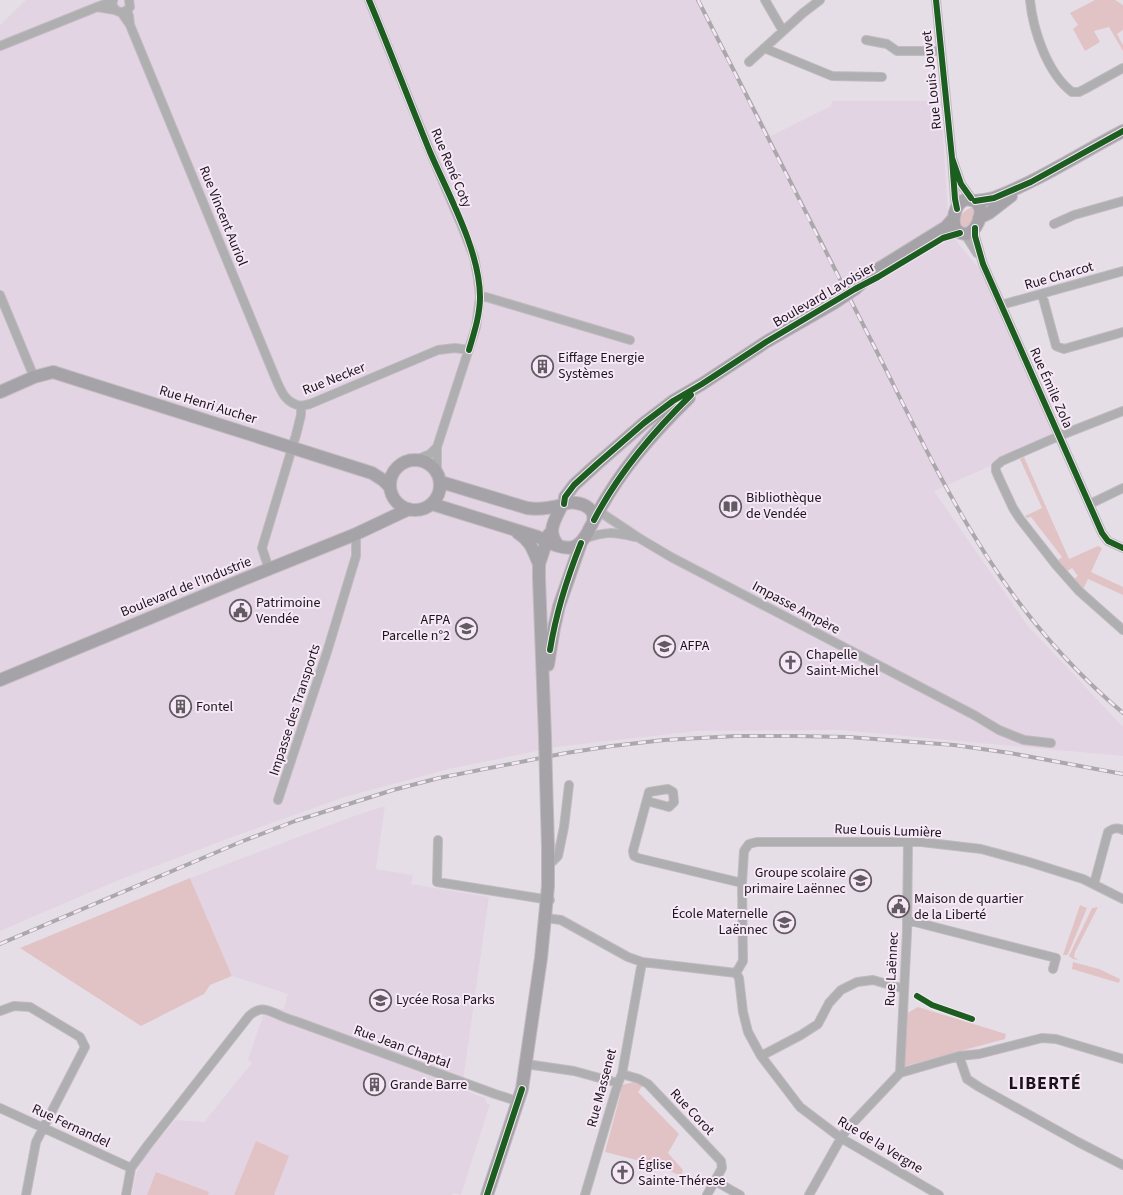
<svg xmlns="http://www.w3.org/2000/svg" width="1123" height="1195" viewBox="0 0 1123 1195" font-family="'Source Sans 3',sans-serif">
  <rect width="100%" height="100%" fill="#e6dee6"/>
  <path fill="#e3d4e3" d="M26 0H698L771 136 831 106 832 101H941L949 232 983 273 1057 436 934 491 1028 626 1123 727V756L839 730 697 731 556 747 449 769 345 797 235 836 119 880 0 931V25Z
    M385 806 376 869 413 875 411 884 489 897 464 1074 466 1091 485 1098 487 1104H490L461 1195 453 1193 452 1195H132L136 1174 142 1160 175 1120 204 1122 252 1063 248 1059 266 1007 284 1009 288 994 232 976 190 878 354 816Z"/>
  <path fill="#e2c3c5" d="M1095 0H1115L1123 5V30L1117 34 1123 45V51L1109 27 1094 31 1100 42 1085 51 1073 29 1078 25 1070 13Z
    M973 207 977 212 969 227 961 228 958 220C961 214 966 209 973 207Z
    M1024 457 1069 559 1098 546 1102 548 1091 572 1123 587V595L1088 579 1083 589 1074 579 1078 576 1072 568 1066 572 1057 561 1062 557 1031 517 1027 518 1025 516 1042 508 1020 459Z
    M190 878 232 976 210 985 204 994 141 1026 20 948Z
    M1080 905 1087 908 1068 954 1067 955H1063Z
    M1098 907 1075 952 1074 957 1079 960 1073 959 1069 956 1092 908Z
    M1073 962 1099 969 1120 979 1119 983 1072 969Z
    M918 1007 1006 1034 1005 1039 905 1066 902 1060 907 1013Z
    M635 1082 643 1085 638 1092 679 1134 668 1153 683 1170 681 1176 656 1165 605 1152 621 1092V1085Z
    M256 1141 289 1156 274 1195H234Z
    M156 1172 209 1192 208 1195H147Z"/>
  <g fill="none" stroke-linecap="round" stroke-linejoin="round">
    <defs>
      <path id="street" d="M369 0 429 149 461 224 474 257 478 278 480 297 476 327 437 447V471
        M765 0 783 31
        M936 0 952 158
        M1030 0C1033 30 1047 73 1072 92H1079L1085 89 1123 68
        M113 1 97 7 115 10
        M113 6C117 14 125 14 130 7L129 0
        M121 12 130 25 129 16 127 10
        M130 25 275 377C281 391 285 403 301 406
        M866 40 887 44 897 51H941
        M0 46 97 7
        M764 48 832 76 882 77
        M749 62 803 13 820 0
        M957 209 955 199 952 158 961 184 971 198
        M1054 224 1074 215 1123 201
        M975 228V236L983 264 1102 533 1108 541 1123 548
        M965 234 977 253
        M1042 294 1056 346 1064 349 1123 332
        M0 295 34 377
        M480 297H486L630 340
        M1001 305 1123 271
        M1123 411 1059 436 1002 461 996 466V471L999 478 1013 508 1020 519 1056 565 1079 591 1123 630
        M418 459 430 454 437 447
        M1090 504 1123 488
        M594 510 603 514 639 538 671 557 974 715 999 730 1024 740 1051 743
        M584 539C606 531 613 532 635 537
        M269 569 262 548 296 435 301 415V406L310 404 438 350 455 348 469 350
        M278 800 327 652 356 556V534
        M647 801 669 807 674 802 673 792 668 789 649 792 633 851 634 856 638 858 742 883
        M438 840 437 882 550 900
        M552 862 558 856 564 827 569 785
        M1094 884 1108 832C1113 828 1117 827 1123 830
        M545 918 561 920 628 957 642 962 736 973
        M907 920 1056 958 1053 969
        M0 1011 14 1006 30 1007 80 1037 85 1047 36 1142 26 1195
        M761 1056 801 1035 818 1024 829 1003 841 990 857 982 873 980 904 989
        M959 1056 967 1079 979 1087 1078 1142 1123 1165
        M526 1064 574 1071 618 1083
        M900 1073 907 932 908 842
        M622 1074 639 1079 648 1084 721 1161 722 1168 707 1195
        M0 1108 131 1168
        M715 1181 740 1195
        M126 1195 131 1168 147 1146 249 1016C261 1005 267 1010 279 1015 285 1018 292 1020 298 1022L495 1094 517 1101
        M585 1195 618 1083 622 1074 642 962
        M809 1195 841 1138 848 1128 900 1073 959 1056 979 1054 1042 1038 1056 1039 1123 1059
        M939 1195 841 1138 800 1107 761 1056 748 1032 743 1012 739 978 736 973 743 961 742 883 744 851 749 844 757 842H921L981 849 1029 862 1083 879 1123 899"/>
      <path id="secondary" d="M975 201C977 203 979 205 980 208 982 218 974 238 961 233 949 229 954 207 961 202 968 197 968 200 975 201 979 201 992 199 996 197 1040 180 1081 153 1123 131
        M979 218 989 213 1011 196
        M855 289 875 271 946 227 954 218
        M0 392 34 377 53 372 372 473 383 480 390 487
        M390 485a25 25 0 1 1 50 0a25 25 0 1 1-50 0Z
        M441 482 527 508C539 510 550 508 562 505
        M432 504 538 537C548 542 562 550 573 547 581 545 584 538 588 532 589 528 593 524 593 521 596 510 585 504 576 503 572 502 566 503 562 505 555 520 546 531 558 545
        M564 504 565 497 574 485 597 464 644 423 673 401 702 384 766 342 834 303
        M594 520C618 473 651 435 689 398
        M518 533C531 541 533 550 539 564
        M548 665 554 628 559 606 581 543
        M0 680 244 579 356 534 409 509
        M545 737 539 578V564L549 534
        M487 1195 522 1089 541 958 548 886V847L546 777"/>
    </defs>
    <use href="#street" stroke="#c1bbc1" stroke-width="10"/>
    <use href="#secondary" stroke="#c1bbc1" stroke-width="14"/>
    <use href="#street" stroke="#afaeb0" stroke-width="8"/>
    <use href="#secondary" stroke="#a5a3a7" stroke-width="12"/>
    <defs>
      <path id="rail" d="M698 0C756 115 814 230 873 344 909 415 943 488 986 555 1023 613 1070 668 1123 713
        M0 944 243 841 295 821 393 790 439 778 566 753 612 746 664 740 736 736H793L848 737 954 745 1010 753 1123 774"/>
    </defs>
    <use href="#rail" stroke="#aba8ac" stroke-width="4"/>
    <use href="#rail" stroke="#f7e8f7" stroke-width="2.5" stroke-dasharray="8" stroke-linecap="butt"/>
    <defs>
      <path id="secondary-bridge" d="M834 303 855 289
        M545 737 546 777"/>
    </defs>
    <use href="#secondary-bridge" stroke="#c1bbc1" stroke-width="14" stroke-linecap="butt"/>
    <use href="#secondary-bridge" stroke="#a5a3a7" stroke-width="12"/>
    <defs>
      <path id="cycleway" d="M369 0C390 50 409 101 430 152 448 194 480 251 480 297 480 315 474 333 469 350
        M936 0 952 158
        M975 201 994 198 1031 182 1123 131
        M957 209 955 199 952 158 961 184 971 198
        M975 228V236L983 264 1102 533 1108 541 1123 548
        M564 504 565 497 574 485 597 464 644 423 673 401 702 384 766 342 855 289 878 277 943 238 960 233
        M594 520C619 472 652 433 691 395
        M550 650C556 613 567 578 581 543
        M917 996 932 1005 972 1019
        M487 1195 522 1089"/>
    </defs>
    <use href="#cycleway" stroke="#f7e8f7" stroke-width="8"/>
    <use href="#cycleway" stroke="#1b5e20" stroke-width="6"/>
  </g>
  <defs>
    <symbol id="building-ring" viewBox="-11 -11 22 22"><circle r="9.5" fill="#f7e8f7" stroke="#625b62" stroke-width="1.5"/><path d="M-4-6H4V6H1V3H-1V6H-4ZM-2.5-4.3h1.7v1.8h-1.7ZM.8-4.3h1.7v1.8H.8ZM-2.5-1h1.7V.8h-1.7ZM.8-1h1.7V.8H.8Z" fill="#625b62"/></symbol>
    <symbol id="library-ring" viewBox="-11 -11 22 22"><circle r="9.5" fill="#f7e8f7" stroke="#625b62" stroke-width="1.5"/><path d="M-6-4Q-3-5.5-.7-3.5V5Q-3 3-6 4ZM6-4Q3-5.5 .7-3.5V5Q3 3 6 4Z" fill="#625b62"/></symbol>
    <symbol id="civic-ring" viewBox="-11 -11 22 22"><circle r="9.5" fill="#f7e8f7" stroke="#625b62" stroke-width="1.5"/><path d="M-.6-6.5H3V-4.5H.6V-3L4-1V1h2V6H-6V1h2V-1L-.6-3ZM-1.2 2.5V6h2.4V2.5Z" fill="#625b62"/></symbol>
    <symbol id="school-ring" viewBox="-11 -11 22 22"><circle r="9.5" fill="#f7e8f7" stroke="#625b62" stroke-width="1.5"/><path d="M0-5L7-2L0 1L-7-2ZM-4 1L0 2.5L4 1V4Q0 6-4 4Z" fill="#625b62"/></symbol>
    <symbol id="church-ring" viewBox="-11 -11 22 22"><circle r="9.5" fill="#f7e8f7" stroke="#625b62" stroke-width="1.5"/><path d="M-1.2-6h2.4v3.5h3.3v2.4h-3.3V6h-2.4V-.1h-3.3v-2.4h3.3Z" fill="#625b62"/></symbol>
  </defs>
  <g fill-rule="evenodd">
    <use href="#building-ring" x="530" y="354" width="25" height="25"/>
    <use href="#library-ring" x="718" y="494" width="25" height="25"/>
    <use href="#civic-ring" x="228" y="598" width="25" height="25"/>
    <use href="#school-ring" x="454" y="616" width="25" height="25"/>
    <use href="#school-ring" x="652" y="634" width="25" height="25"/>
    <use href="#church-ring" x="778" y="650" width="25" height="25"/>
    <use href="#building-ring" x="168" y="694" width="25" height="25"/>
    <use href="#school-ring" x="848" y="868" width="25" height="25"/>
    <use href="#civic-ring" x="886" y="894" width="25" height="25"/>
    <use href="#school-ring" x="772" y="910" width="25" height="25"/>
    <use href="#school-ring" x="368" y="988" width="25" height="25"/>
    <use href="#building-ring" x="362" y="1072" width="25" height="25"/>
    <use href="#church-ring" x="610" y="1160" width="25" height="25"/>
  </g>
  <g text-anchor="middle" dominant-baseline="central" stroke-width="4" stroke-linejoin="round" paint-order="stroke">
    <g font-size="14" fill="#1b151b" stroke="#f7e8f7">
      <text transform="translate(932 80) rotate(-96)">Rue Louis Jouvet</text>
      <text transform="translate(451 168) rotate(67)">Rue René Coty</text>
      <text transform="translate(223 216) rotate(68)">Rue Vincent Auriol</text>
      <text transform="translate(1059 276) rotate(-16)">Rue Charcot</text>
      <text transform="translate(824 295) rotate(-30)">Boulevard Lavoisier</text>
      <text transform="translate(334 379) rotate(-22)">Rue Necker</text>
      <text transform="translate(1051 388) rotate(66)">Rue Émile Zola</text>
      <text transform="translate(208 405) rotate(17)">Rue Henri Aucher</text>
      <text transform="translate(186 587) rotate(-22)">Boulevard de l'Industrie</text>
      <text transform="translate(796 608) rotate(28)">Impasse Ampère</text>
      <text transform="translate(295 710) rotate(-72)">Impasse des Transports</text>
      <text transform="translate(888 831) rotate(2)">Rue Louis Lumière</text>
      <text transform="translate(892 969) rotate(-87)">Rue Laënnec</text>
      <text transform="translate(402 1047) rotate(20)">Rue Jean Chaptal</text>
      <text transform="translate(602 1088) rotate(-75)">Rue Massenet</text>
      <text transform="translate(692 1112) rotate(47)">Rue Corot</text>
      <text transform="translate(71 1126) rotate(25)">Rue Fernandel</text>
      <text transform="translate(880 1145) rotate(31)">Rue de la Vergne</text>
    </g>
    <g font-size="14" fill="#1b151b" stroke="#f7e8f7" text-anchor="start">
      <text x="558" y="358">Eiffage Energie<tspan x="558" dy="16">Systèmes</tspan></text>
      <text x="746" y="498">Bibliothèque<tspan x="746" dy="16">de Vendée</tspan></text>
      <text x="256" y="603">Patrimoine<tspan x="256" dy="16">Vendée</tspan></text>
      <text x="450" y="620" text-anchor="end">AFPA<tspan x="450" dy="16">Parcelle n°2</tspan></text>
      <text x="680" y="646">AFPA</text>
      <text x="806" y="655">Chapelle<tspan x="806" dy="16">Saint-Michel</tspan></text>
      <text x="196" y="707">Fontel</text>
      <text x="846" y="873" text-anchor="end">Groupe scolaire<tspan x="846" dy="16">primaire Laënnec</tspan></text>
      <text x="914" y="899">Maison de quartier<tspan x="914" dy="16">de la Liberté</tspan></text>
      <text x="768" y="914" text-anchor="end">École Maternelle<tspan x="768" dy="16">Laënnec</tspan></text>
      <text x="396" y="1000">Lycée Rosa Parks</text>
      <text x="390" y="1085">Grande Barre</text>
      <text x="638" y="1165">Église<tspan x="638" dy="16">Sainte-Thérese</tspan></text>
    </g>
    <g font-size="18" font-weight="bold" letter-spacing="1" fill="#1b151b" stroke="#f7e8f7">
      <text x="1045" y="1083">LIBERTÉ</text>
    </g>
  </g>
</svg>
